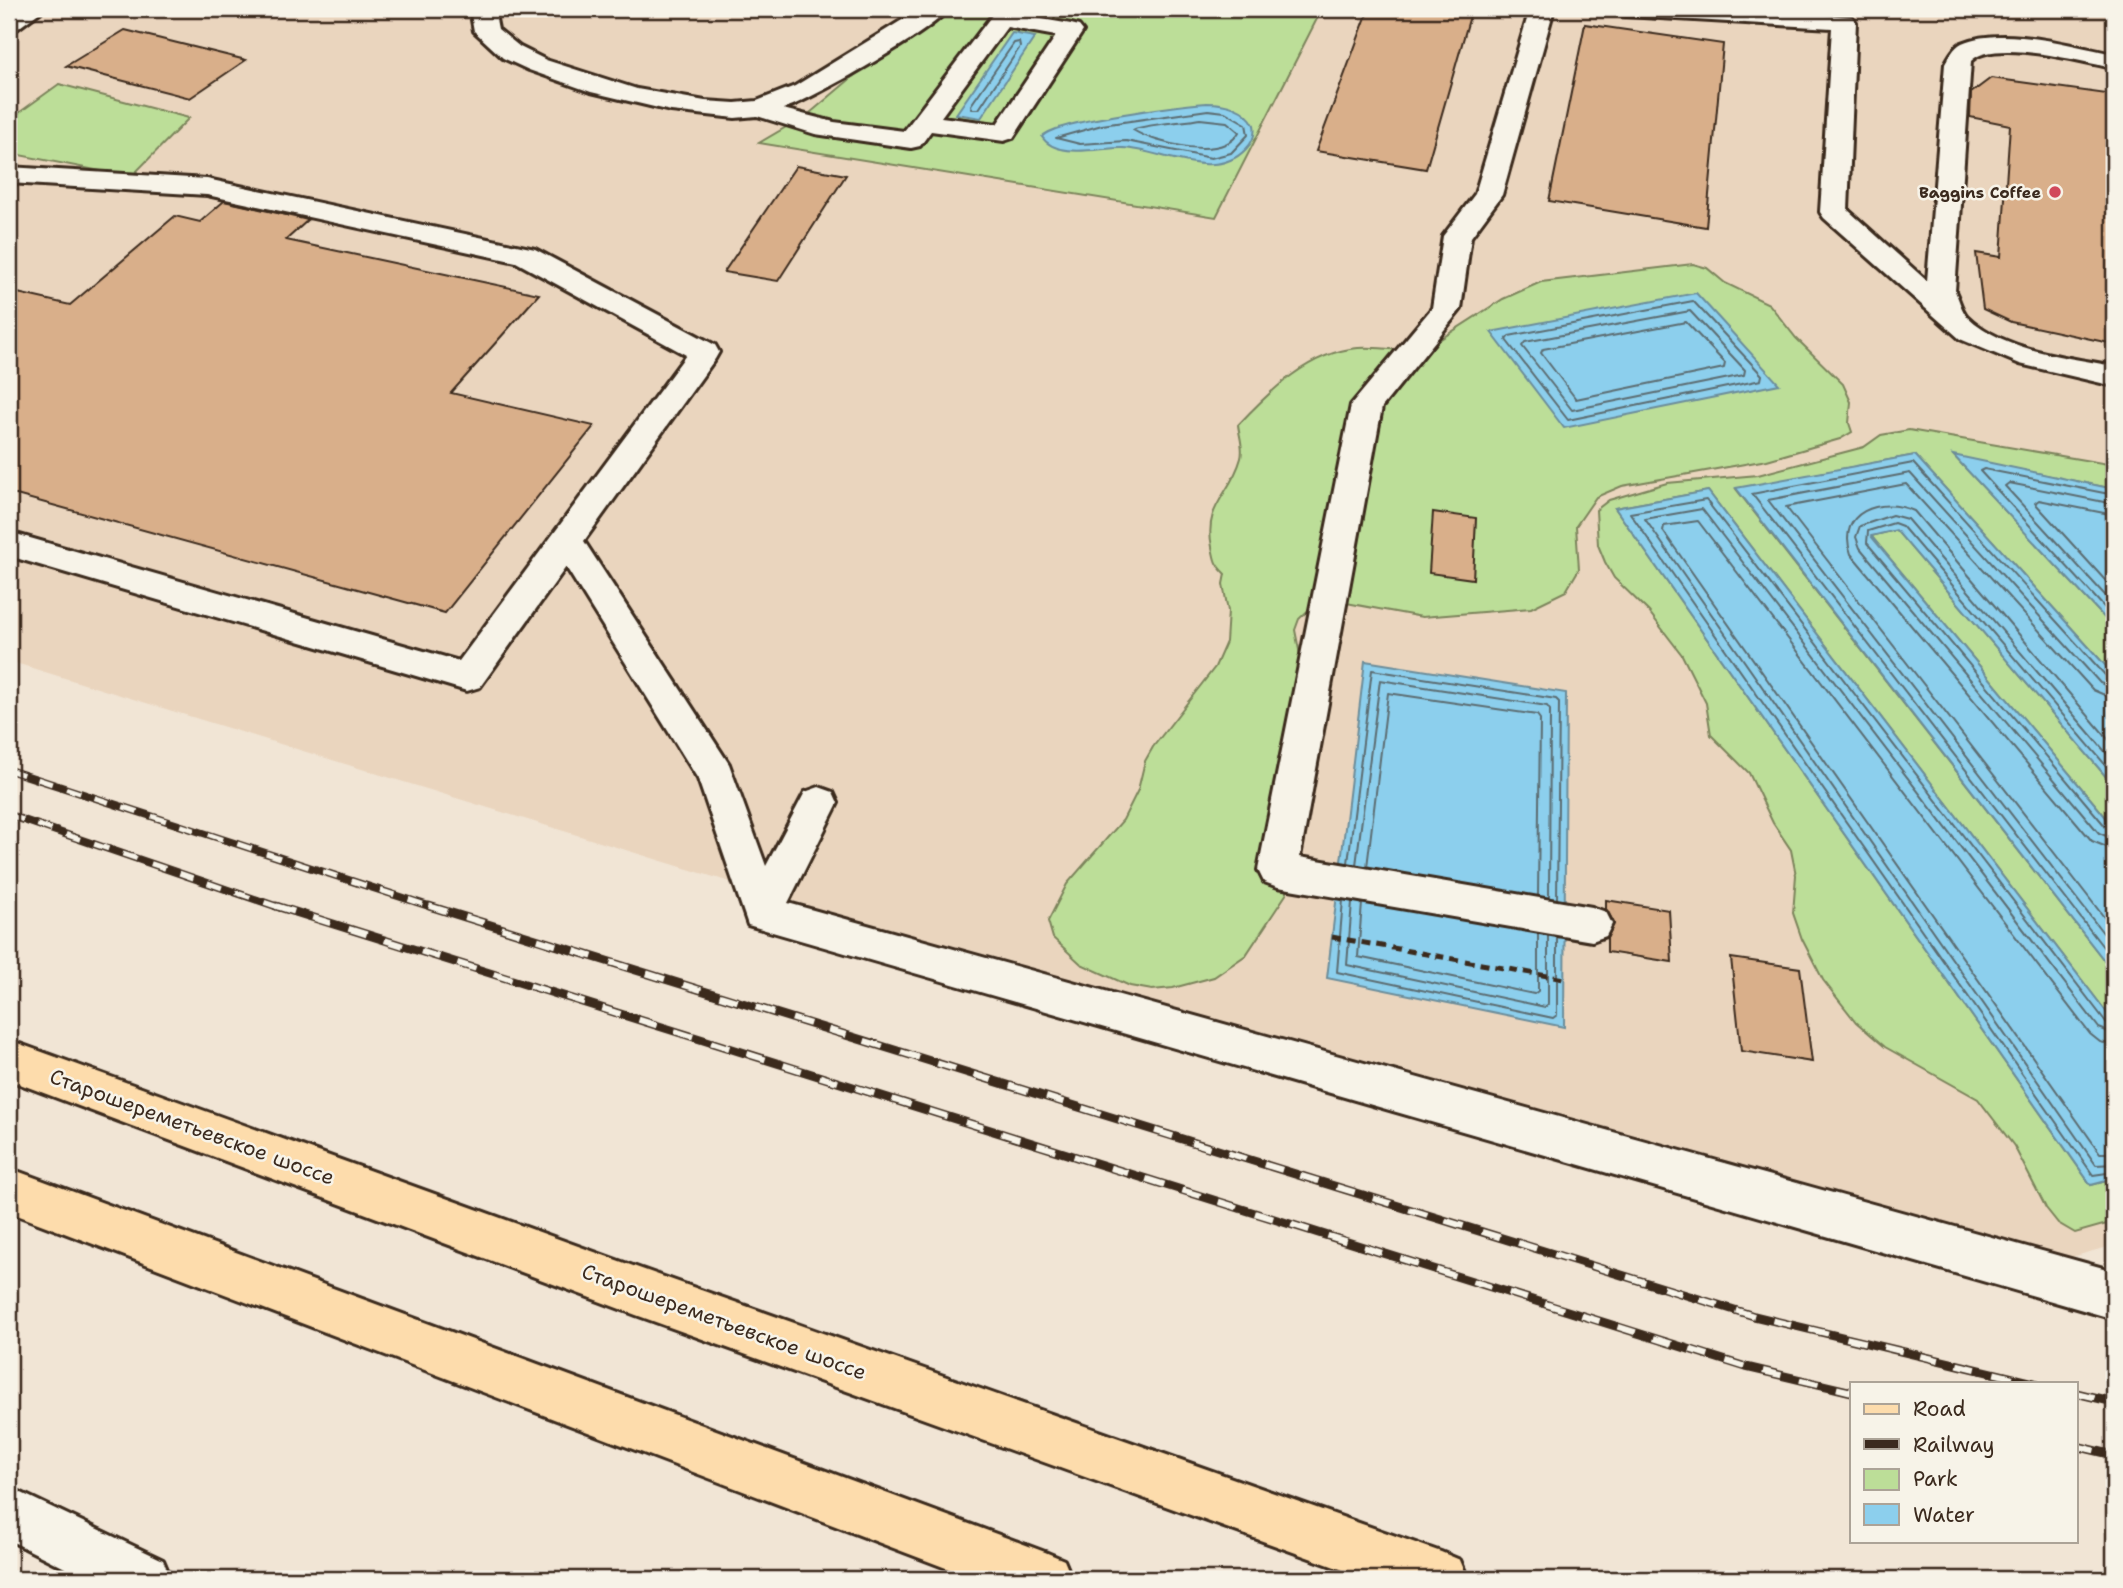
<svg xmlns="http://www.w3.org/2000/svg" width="2123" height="1588" viewBox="0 0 2123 1588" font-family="'Shantell Sans',sans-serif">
  <rect width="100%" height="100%" fill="#f1e5d5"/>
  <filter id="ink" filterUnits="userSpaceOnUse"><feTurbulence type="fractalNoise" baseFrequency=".0143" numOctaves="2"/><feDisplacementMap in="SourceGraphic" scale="14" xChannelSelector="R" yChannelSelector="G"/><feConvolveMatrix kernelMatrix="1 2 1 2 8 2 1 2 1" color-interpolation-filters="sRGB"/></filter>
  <g filter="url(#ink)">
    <path fill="#ead5be" d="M9 9H2114V1245L2051 1263 1008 967 9 661Z"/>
    <path fill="#bcde98" stroke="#7c845b" stroke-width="2" d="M950 9H1322L1216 217 759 143 810 113 855 75Z
      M59 84 189 118 131 177 9 153V120Z
      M1693 264 1707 268 1725 283 1769 304 1796 338 1843 384 1851 402 1849 423 1852 432 1840 439 1767 460 1622 486 1596 497 1576 526 1579 569 1566 591 1531 608 1422 617 1341 602 1318 601 1299 619 1295 630 1303 670 1287 893 1246 955 1214 977 1173 988 1152 990 1130 986 1081 964 1053 938 1048 921 1067 884 1123 820 1138 790 1145 761 1153 747 1215 667 1226 642 1228 611 1223 584 1225 574C1214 563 1215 561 1212 547 1203 505 1231 495 1241 458 1244 447 1239 435 1238 425 1270 391 1309 352 1358 348 1382 346 1405 354 1428 347L1503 299 1541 282Z
      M1909 430 2114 465V489L1954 456 2114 628V675L1915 455 1736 489 2114 973V1022L1708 491 1615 508 2091 1185 2114 1179V1222L2075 1233 2058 1223 2046 1208 2014 1146 1978 1099 1885 1047 1856 1022 1823 980 1802 939 1793 913 1796 875 1791 850 1773 823 1749 773 1711 735 1706 703 1682 655 1649 612 1614 578 1605 562 1598 545 1596 510 1609 500 1667 483 1758 475 1864 447 1881 435Z
      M1896 530 2114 786V827L1871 536Z"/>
    <path fill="#8ccfed" stroke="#6c8d9a" stroke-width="2" d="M1012 33 1035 37 981 118 956 114Z
      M1207 103C1225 103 1246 108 1254 125 1256 135 1253 142 1246 149 1214 183 1162 150 1123 148 1101 147 1057 160 1042 137 1052 121 1183 105 1207 103Z
      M1696 293 1779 384 1564 428 1491 332Z
      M1915 455 2114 675V786L1896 530 1871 536 2114 827V973L1736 488Z
      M1953 455 2114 489V628Z
      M1708 491 2114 1022V1179L2091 1185 1615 508Z
      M1365 661 1566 693 1564 1027 1327 978Z"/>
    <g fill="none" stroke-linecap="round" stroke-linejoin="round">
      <path stroke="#5b6c71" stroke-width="2" d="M1019 42 1020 47 979 109H972L971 105 1014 43Z
        M1208 110 1225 112 1246 124 1248 135 1231 153 1211 158 1126 141 1080 144 1056 138 1102 125Z
        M1200 119 1227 122 1239 132C1223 161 1156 144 1133 130 1140 125 1186 122 1200 119Z
        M1693 301 1762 375 1761 380 1568 420 1506 340 1509 336Z
        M1690 311 1745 370 1744 375 1572 410 1522 346 1525 342Z
        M1686 322 1725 363 1724 368 1576 399 1541 353 1543 349Z
        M2114 495 1984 469 1980 471 2114 618
        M2114 504 2009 483 2005 486 2114 605
        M2114 515 2039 500 2035 503 2114 590
        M2114 679 2106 676 1913 463 1752 494 2114 961
        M2114 688 2100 683 1910 473 1768 500 2114 947
        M2114 699 2093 690 1906 484 1786 507 2114 930
        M2114 746 1914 511C1881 496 1836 512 1851 554L2092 841 2114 850
        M2114 762 1907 519 1892 515 1860 526 1856 537 1860 548 2099 833 2114 839
        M2114 775 1902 526 1894 523 1868 531 1867 543 2106 827 2114 830
        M1348 863 1372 670 1556 699 1559 702 1557 899
        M1356 865 1380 680 1547 706 1550 710 1549 898
        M1367 867 1388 693 1537 715 1540 719 1538 896
        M1343 900 1337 972 1553 1018 1557 1015V937
        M1352 902 1347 965 1545 1007 1548 1004V935
        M1362 903 1358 957 1534 994 1538 991V933
        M2114 1026 2106 1022 1706 500 1630 513 2093 1175 2114 1172
        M2114 1034 2099 1028 1702 509 1645 519 2096 1165 2114 1164
        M2114 1045 2100 1042 2090 1034 1698 521 1664 526 1663 531 2100 1153H2114"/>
    </g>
    <path fill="#d9af8a" stroke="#3b2a1e" stroke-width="2" d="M1369 9H1472L1426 169 1316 151Z
      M1585 24 1723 44 1706 227 1549 201Z
      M125 30 246 60 190 98 66 66Z
      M1991 78 2114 95V344L2011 322 1983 309 1976 253 2001 257 2010 125 1970 117 1971 93Z
      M796 166 846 175 778 281 724 272Z
      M224 201 308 220 286 240 539 294 451 393 594 426 445 613 9 493V291L70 305 175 216 200 222Z
      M1433 512 1476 518 1473 579 1429 573Z
      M1606 900 1669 910 1672 962 1607 952V938L1614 923 1606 909Z
      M1731 958 1800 968 1812 1062 1741 1051Z"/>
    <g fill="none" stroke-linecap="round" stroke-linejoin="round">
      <defs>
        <path id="minor" d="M16 9H44L17 29 9 31V14Z
          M470 9H494L498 29 520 47 546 60 637 89 705 101 735 103 757 101 795 86 920 9H948C935 30 811 100 783 109L834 122 904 131 993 14 1001 12 1071 24 1079 26 1083 31 1013 138 1004 141 931 131 920 146 911 148 815 134 757 116 735 118 671 111 591 92 529 70 503 58 474 31ZM1007 27 1056 36 997 124 941 117Z
          M1530 9H1554L1502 195 1471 237 1461 309 1382 407 1300 857 1592 907 1606 912 1612 924 1606 936 1592 941 1278 887 1264 882 1258 870 1351 405 1432 308 1443 236 1475 194Z
          M1614 9H1741L1852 17 1856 22 1848 210 1927 281 1945 64C1949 57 1954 47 1962 43 2003 25 2072 46 2114 54V68C2084 63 1994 37 1971 61L1955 291C1959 299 1961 310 1967 316 2003 351 2067 357 2114 366V386L2020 364 1960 339 1824 218 1820 212 1832 28 1626 16 1618 14Z
          M9 167 207 179 535 249 715 345 719 352 715 359 584 541 729 764 766 866 805 792 819 787 833 792 838 803 788 903 2114 1271V1319L748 925 698 779 566 567 480 687 467 691 9 556V532L459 661 686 355 516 262 207 195 9 183Z
          M9 1487 163 1560 171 1579H87L9 1540Z"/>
        <path id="major" d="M9 1040 636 1267 1441 1552 1460 1560 1468 1579H1368L636 1315 9 1080Z
          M9 1168 1045 1552 1064 1560 1072 1579H975L9 1212Z"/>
      </defs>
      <use href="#minor" stroke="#3b2a1e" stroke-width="6"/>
      <use href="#major" stroke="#3b2a1e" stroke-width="6"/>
      <path stroke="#3b2a1e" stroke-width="5" stroke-dasharray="9 6" stroke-linecap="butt" d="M1332 937 1564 979"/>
      <use href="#minor" fill="#f7f3e8" fill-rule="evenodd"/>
      <use href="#major" fill="#fddcac" fill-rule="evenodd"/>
      <defs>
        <path id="rail-far1" d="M9 770 435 908
          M9 815 281 908"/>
        <path id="rail" d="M276 906 1746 1367 1852 1392
          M429 906 1754 1316 2034 1383
          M2076 1393 2114 1402
          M2076 1446 2114 1455"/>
      </defs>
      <use href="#rail-far1" stroke="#3b2a1e" stroke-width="8"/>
      <use href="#rail" stroke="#3b2a1e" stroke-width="9"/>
      <use href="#rail-far1" stroke="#f7f3e8" stroke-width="5" stroke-dasharray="15" stroke-linecap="butt"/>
      <use href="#rail" stroke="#f7f3e8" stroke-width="6" stroke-dasharray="19" stroke-linecap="butt"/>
    </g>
  </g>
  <circle fill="#d1495b" stroke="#f7f3e8" stroke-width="2.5" cx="2055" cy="192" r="7"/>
  <g text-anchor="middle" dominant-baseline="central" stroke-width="5" stroke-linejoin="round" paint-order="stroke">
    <g font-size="16" font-weight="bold" fill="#3b2a1e" stroke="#f7f3e8" text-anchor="end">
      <text x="2041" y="192">Baggins Coffee</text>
    </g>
    <g font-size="21" fill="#3b2a1e" stroke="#f7f3e8">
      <text transform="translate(192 1127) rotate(20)">Старошереметьевское шоссе</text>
      <text transform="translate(724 1322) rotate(20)">Старошереметьевское шоссе</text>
    </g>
  </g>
  <rect width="2123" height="1588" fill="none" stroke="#f7f3e8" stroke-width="35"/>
  <rect x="18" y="18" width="2088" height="1553" fill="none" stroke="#3b2a1e" stroke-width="2.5" filter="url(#ink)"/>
  <rect x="1850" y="1382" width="228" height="161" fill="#f7f3e8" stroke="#aca397" stroke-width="2"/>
  <rect x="1864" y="1404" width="35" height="10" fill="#fddcac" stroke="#aca397" stroke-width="2"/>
  <text x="1913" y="1416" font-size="21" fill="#3b2a1e">Road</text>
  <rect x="1864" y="1439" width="35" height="10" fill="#3b2a1e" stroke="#aca397" stroke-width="2"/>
  <text x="1913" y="1452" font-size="21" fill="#3b2a1e">Railway</text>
  <rect x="1864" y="1469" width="35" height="21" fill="#bcde98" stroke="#aca397" stroke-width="2"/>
  <text x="1913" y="1486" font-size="21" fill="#3b2a1e">Park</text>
  <rect x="1864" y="1504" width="35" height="21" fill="#8ccfed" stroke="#aca397" stroke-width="2"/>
  <text x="1913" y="1522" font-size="21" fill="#3b2a1e">Water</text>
</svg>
